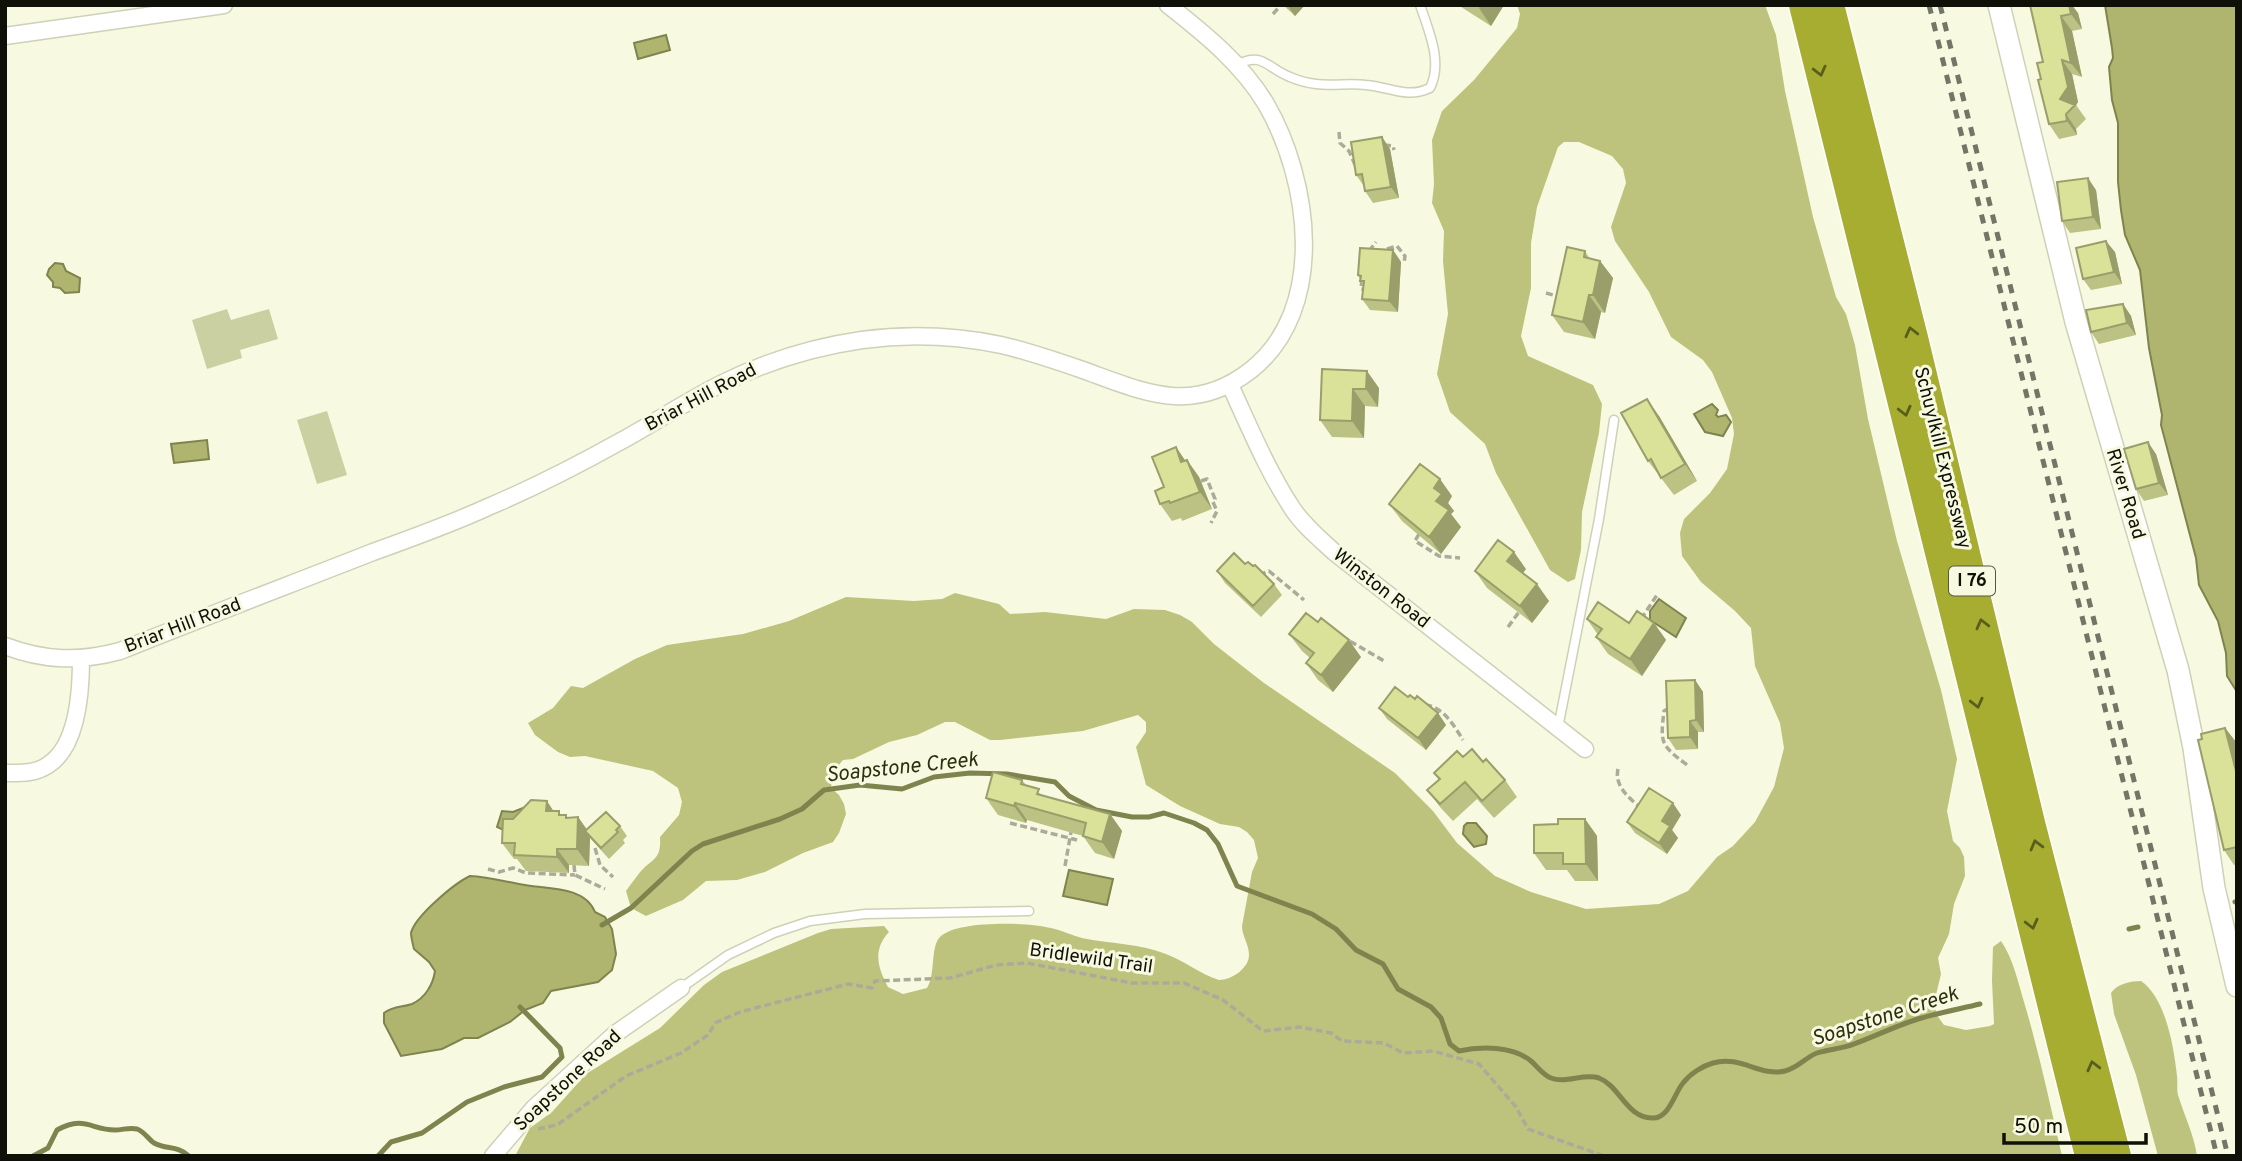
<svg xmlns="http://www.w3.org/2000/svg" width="2242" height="1161" viewBox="0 0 2242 1161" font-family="Overpass,sans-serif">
  <rect width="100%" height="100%" fill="#f7fae1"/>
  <path fill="#cbd0a2" d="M227 309 231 320 269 309 278 339 240 350 242 358 207 369 192 320Z
    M327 411 347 475 317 484 297 420Z"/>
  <path fill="#bdc37c" d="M1517 5H1765L1776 35 1785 91 1813 217 1836 297 1846 314 1855 345 1868 419 1897 541 1941 690 1957 759 1947 811 1953 841 1960 848 1964 857 1965 876 1954 904 1949 934 1938 958 1941 974 1935 999 1936 1014 1944 1025 1966 1030 1990 1026 1994 1024 1992 980 1993 947 2001 941C2013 958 2018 982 2024 1002 2039 1052 2050 1104 2062 1156H515L530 1128 552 1112 586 1074 660 1028 704 985 722 972 818 933 831 929 884 926 889 932C872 950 878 968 888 987L903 994 927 988C936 974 930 947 940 937 956 920 1029 922 1051 928 1061 930 1071 935 1082 938 1110 944 1139 943 1166 954 1185 961 1200 974 1219 980 1232 980 1249 968 1249 955 1249 944 1242 936 1242 926L1252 872 1258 858 1254 840 1247 832 1239 827 1220 824 1180 806 1146 785 1136 747 1146 732V722L1138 715 1083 731 1000 740H990L955 722H945L917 735 889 742 853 759 843 760C835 769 832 776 831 788L839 795 844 804 846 814 839 833 833 842 803 853 765 872 737 880 706 881 683 900 646 916 631 908 626 891C631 884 636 877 641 871 655 857 661 859 660 837L679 815 682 802 678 788 653 771 585 756 570 757 558 752 535 735 528 723 553 708 571 686 583 688 635 659 667 645 743 634 789 621 846 597 914 601 942 599 955 593 999 604 1010 614 1045 612 1106 619 1134 609 1165 610 1180 615 1192 622 1214 644 1264 683 1395 773 1433 811 1457 843 1495 876 1531 892 1586 909 1659 904 1688 891 1717 857 1733 846 1755 822 1774 787 1784 748 1780 723 1755 666 1751 628 1735 611 1701 582 1682 556 1680 533 1684 519 1710 493 1727 469 1734 434 1732 418 1712 372 1703 360 1671 337 1649 292 1615 241 1611 227 1626 183 1623 169 1612 156 1579 142H1564L1558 147 1537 207 1531 243V288L1521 336 1528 356 1593 385 1602 404 1599 433 1582 512 1581 550 1575 579 1568 582 1550 570 1496 473 1485 444 1450 412 1437 374 1448 314 1443 261 1444 231 1432 203 1434 184 1432 140 1442 111 1474 80 1517 28 1520 14Z
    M2141 981C2166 998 2174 1048 2177 1076 2178 1084 2176 1091 2179 1098 2185 1117 2194 1135 2197 1156H2158L2136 1075 2114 1014 2111 993C2117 984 2130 981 2141 981Z"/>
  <path fill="#afb56e" stroke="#7f844f" stroke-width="2" d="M2105 5H2237V692L2227 676 2226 653 2218 621 2199 585 2196 558 2161 425 2162 415 2149 348 2140 270 2125 235 2121 210 2118 182V123L2112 100 2109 67 2113 58 2112 48Z
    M666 35 670 50 638 59 634 43Z
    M55 263 63 264 66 271 80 278 79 292 65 293 60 288 53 287V282L47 275 49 269Z
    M1712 404 1718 410 1716 415 1718 417 1726 415 1731 422 1723 436 1705 432 1694 414Z
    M207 440 209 459 174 463 171 444Z
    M1659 599 1686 618 1676 637 1650 620V611Z
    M528 806 504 830 497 827 502 811 513 812Z
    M1467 823H1476L1487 836 1486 844 1474 847 1463 834 1464 826Z
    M1069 870 1113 879 1107 905 1063 896Z
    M470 876C489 877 507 882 525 885 547 889 585 886 595 912L605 917 612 929 616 954 612 970 598 982 551 991 543 1003 525 1010 510 1022 478 1038H464L442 1049 401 1056 384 1023V1013C395 1005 400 1008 412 1004 425 998 433 985 435 971L429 962 414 949C413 945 411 937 411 933 415 916 455 883 470 876Z"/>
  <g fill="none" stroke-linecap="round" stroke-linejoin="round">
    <path stroke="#7f844f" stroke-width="5" d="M2235 902 2237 901
      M602 925 631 908 692 851 703 844 780 819 802 809 824 790 860 785 902 789 934 777 970 773 1007 774 1055 782 1069 796 1096 810 1132 817H1149L1164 813 1194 823 1207 830 1218 844 1237 886 1312 914 1336 929 1356 950 1383 964 1398 989 1431 1007 1441 1018 1450 1044 1459 1051C1481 1046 1513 1046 1531 1061 1537 1066 1543 1075 1551 1078 1566 1084 1583 1073 1599 1078 1620 1086 1627 1119 1653 1118 1669 1118 1674 1094 1683 1083 1690 1074 1702 1066 1713 1063 1741 1055 1760 1077 1785 1071 1798 1068 1806 1057 1817 1053 1829 1049 1842 1049 1854 1044 1875 1036 1896 1026 1918 1019 1938 1013 1959 1009 1980 1004
      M2129 929 2138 927
      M33 1156 48 1148 57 1130C85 1115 91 1130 115 1130 123 1130 129 1127 137 1129 145 1132 148 1139 154 1143 167 1150 177 1145 189 1156
      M378 1156 391 1142 422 1133 467 1102 504 1087 542 1077 562 1057 560 1048 520 1007"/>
    <defs>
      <path id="service" d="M1236 65C1264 51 1266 68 1290 77 1297 80 1308 83 1316 84 1333 86 1350 83 1366 85 1390 87 1407 99 1430 88 1443 63 1429 31 1420 5
        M1558 728 1599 519 1614 420
        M681 988 728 955 774 933 810 921 865 914 1029 911"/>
      <path id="minor" d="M5 36 224 5
        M1230 385C1249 426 1267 470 1292 508 1303 525 1319 538 1334 552L1585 749
        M5 646C45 661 79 662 120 651 204 617 289 585 373 552 412 538 451 524 488 507 533 488 578 465 621 441 654 423 687 401 721 384 765 362 813 347 862 340 907 334 957 336 1001 345 1028 351 1054 360 1080 369 1142 391 1191 417 1251 370 1328 309 1310 180 1266 104 1242 64 1205 34 1168 5
        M5 773C20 773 35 774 48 765 78 746 81 690 81 659
        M493 1156 534 1108 615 1034 681 988"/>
      <path id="tertiary" d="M1999 5 2076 322 2178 670 2194 748 2214 888 2237 986"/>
      <path id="motorway" d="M1804 5 2090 1156
        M1829 5 1913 338 2030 823 2116 1156"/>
    </defs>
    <use href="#service" stroke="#ced1b8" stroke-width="11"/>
    <use href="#minor" stroke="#ced1b8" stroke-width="19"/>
    <use href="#tertiary" stroke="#ced1b8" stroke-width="24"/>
    <use href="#motorway" stroke="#fff" stroke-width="33"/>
    <path stroke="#aaac99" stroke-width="3.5" stroke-dasharray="7 3.5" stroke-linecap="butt" d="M1273 14 1281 5
      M1339 132 1340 143 1349 151 1356 167
      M1384 145 1393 146 1394 150
      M1387 249 1397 246 1405 256 1404 263
      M1369 251 1376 242
      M1362 279 1361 289 1367 290
      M1546 293 1557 296
      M1201 481 1207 479 1215 499 1213 502 1217 511 1211 523
      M1419 534 1415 541 1439 556 1460 558
      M1259 575 1269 571 1304 600
      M1641 619 1657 595
      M1508 627 1519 612
      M1341 636 1384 661
      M1425 705C1443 706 1455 727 1463 740
      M1669 708 1664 711C1660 744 1661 745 1687 765
      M1618 769C1614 786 1629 798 1641 808
      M1010 823 1077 840
      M595 848 600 865 613 877
      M574 865 575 875 605 889
      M1065 866 1071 832
      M488 869 499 872 513 868 526 873 575 875
      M538 1129 557 1125 626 1076 681 1053 708 1035 715 1023 740 1012 848 984 872 988 875 981 950 978 996 965 1027 963 1132 983H1184L1223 1000 1263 1031 1300 1027 1331 1033 1342 1041 1384 1043 1403 1053 1433 1051 1479 1064 1516 1107 1528 1129 1604 1156"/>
    <use href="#service" stroke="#fff" stroke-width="8"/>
    <use href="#minor" stroke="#fff" stroke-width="16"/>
    <use href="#tertiary" stroke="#fff" stroke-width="21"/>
    <use href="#motorway" stroke="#a6ad30" stroke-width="30"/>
    <path stroke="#737566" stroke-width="5" stroke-dasharray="9 9" stroke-linecap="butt" d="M1929 5 2217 1156
      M1940 5 2228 1156"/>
  </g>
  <path fill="#bbc283" d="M1283 5H1305L1295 16Z
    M1458 5H1504L1491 26Z
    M2030 5 2078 13 2082 29 2072 31 2082 77 2072 74 2078 102 2076 105 2086 119 2076 129 2077 135 2059 139 2049 124 2041 79 2043 62Z
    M1382 137 1390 149 1399 198 1373 203 1365 191 1364 186 1356 175Z
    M2096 190 2101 229 2070 233 2062 221Z
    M1393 250 1401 262 1398 312 1370 310 1362 299 1363 286 1358 275Z
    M1585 251 1590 259 1600 261 1613 278 1605 313 1601 312 1595 339 1564 332 1552 315Z
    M2115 252 2122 284 2091 290 2083 279Z
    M2123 304 2131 316 2136 335 2099 344 2091 332Z
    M1322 369 1379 388 1378 407 1365 406 1364 438 1332 437 1320 420Z
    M1659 416 1697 481 1674 495 1648 461Z
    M1176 447 1185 460H1187L1199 477 1212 509 1182 521 1181 518 1172 521 1160 504 1164 487Z
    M2156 454 2168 495 2144 501 2136 489Z
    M1452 496 1448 503 1454 511 1451 514 1461 527 1441 554 1402 521 1389 504Z
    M1245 564 1274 584 1282 595 1261 617 1225 583 1217 571Z
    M1526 569 1523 573 1549 601 1532 623 1487 588 1475 571Z
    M1587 619 1654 623 1666 640 1642 676 1608 654 1596 637 1598 635Z
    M1289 634 1361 657 1333 692 1318 680 1306 663 1310 658 1302 651Z
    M1695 680 1703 692 1704 732H1698V749L1676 750 1668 738Z
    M1408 697 1415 699 1438 713 1446 725 1426 750 1387 719 1379 708Z
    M2225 728 2236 742 2237 747V864L2234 865 2224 850 2202 739Z
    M1463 757 1483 762 1505 780 1517 797 1494 818 1477 799 1453 821 1440 807 1427 790 1439 780 1434 773Z
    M1022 780 1026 785 1044 796 1110 814 1122 831 1114 859 1095 853 1083 836 1027 820 1026 823 998 815 986 798Z
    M554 811 568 818 578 817 587 830 620 826 627 836 623 840 625 843 609 859 590 838 589 866 569 865V873L526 871 517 859H514L502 843Z
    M1681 815 1672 830 1678 838 1667 854 1635 833 1627 822Z
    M1585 819 1597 836 1598 881H1575L1567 870H1546L1534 853 1558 824Z"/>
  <path fill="#999e6a" d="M1287 5H1305L1295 16Z
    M1481 5H1504L1491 26 1479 8Z
    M2069 5H2072L2078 13 2082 29 2071 14Z
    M2061 16 2072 31 2082 77 2071 63Z
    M2062 60 2072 74 2078 102 2076 105 2060 99Z
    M2066 114 2076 129 2077 135 2067 121Z
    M1382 137 1390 149 1399 198 1391 187Z
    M2088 178 2096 190 2101 229 2093 217Z
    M2106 241 2115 252 2122 284 2114 272Z
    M1393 250 1401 262 1398 312 1389 301Z
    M1600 261 1613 278 1605 313 1593 295Z
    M1589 295 1601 312 1595 339 1583 322Z
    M2123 304 2131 316 2136 335 2127 323Z
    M1367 371 1379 388 1378 407 1366 389Z
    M1353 389 1365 406 1364 438 1352 421Z
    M1647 399 1659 416 1697 481 1685 464Z
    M2148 442 2156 454 2168 495 2159 483Z
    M1176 447 1188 465 1181 462Z
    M1187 460 1199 477 1212 509 1200 492Z
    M1440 479 1452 496 1448 503 1454 511 1451 514 1461 527 1441 554 1429 537 1436 501 1434 488Z
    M1514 552 1526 569 1519 578 1507 561Z
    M1537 584 1549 601 1532 623 1520 606Z
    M1654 623 1666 640 1642 676 1630 659Z
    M1349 640 1361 657 1333 692 1321 675Z
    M1695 680 1703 692 1704 732 1696 720Z
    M1438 713 1446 725 1426 750 1418 738Z
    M1690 721 1698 732V749L1690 737Z
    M2225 728 2236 742 2237 747V775Z
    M547 801 558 818 546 811Z
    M1015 803 1027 820 1026 823 1014 806Z
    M1673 803 1681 815 1672 830 1678 838 1667 854 1659 843 1662 821Z
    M1110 814 1122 831 1114 859 1102 842Z
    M578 817 590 834 585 831 590 838 589 866 577 849Z
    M1585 819 1597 836 1598 881 1586 864Z
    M557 849 569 865V873L557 857Z"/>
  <path fill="#dae198" stroke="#999e6a" stroke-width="2" d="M2030 5H2069L2071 14 2061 16 2071 63 2062 60 2068 87 2060 99 2075 105 2066 114 2067 121 2049 124 2038 80 2041 79 2037 63 2043 62Z
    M1382 137 1391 187 1365 191 1362 174 1356 175 1351 142Z
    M2088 178 2093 217 2062 221 2057 182Z
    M2106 241 2114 272 2083 279 2076 248Z
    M1567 247 1585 251 1584 257 1600 261 1593 295H1589L1583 322 1552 315Z
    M1360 248 1393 250 1389 301 1362 299 1364 281H1360L1361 276 1358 275Z
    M2123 304 2127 323 2091 332 2086 310Z
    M1322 369 1367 371 1366 389H1353L1352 421 1320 420Z
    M1647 399 1685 464 1661 478 1651 459 1648 461 1621 413Z
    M2148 442 2159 483 2136 489 2124 449Z
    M1176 447 1181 462 1187 460 1200 492 1170 503 1169 501 1160 504 1155 491 1164 487 1152 457Z
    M1420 464 1440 479 1434 488 1442 494 1436 501 1449 510 1429 537 1389 504Z
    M1498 540 1514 552 1507 561 1537 584 1520 606 1475 571Z
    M1234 553 1245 564 1248 562 1253 566 1255 565 1274 584 1253 606 1217 571Z
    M1598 602 1629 623 1637 611 1654 623 1630 659 1596 637 1602 629 1587 619Z
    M1306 613 1318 622 1321 618 1349 640 1321 675 1306 663 1314 653 1289 634Z
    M1695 680 1696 720 1690 721V737L1668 738 1666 681Z
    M1395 687 1408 697 1410 695 1415 699 1417 696 1438 713 1418 738 1379 708Z
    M2225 728 2237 775V847L2224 850 2198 740 2202 739 2201 734Z
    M1472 749 1483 762 1486 759 1505 780 1482 801 1465 782 1440 804 1427 790 1440 779 1434 773 1457 751 1463 757Z
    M993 772 1022 780 1021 784 1039 789 1037 794 1110 814 1102 842 1083 836 1086 823 1015 803 1014 806 986 798Z
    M1649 788 1673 803 1662 821 1670 826 1659 843 1627 822Z
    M531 800 547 801 546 811H559V815H566V818L578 817 577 849H557V857L514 855 515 843H502L503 819H513Z
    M606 812 620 826 616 830 618 832 601 848 585 831Z
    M1558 819H1585L1586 864H1563V853H1534V825L1558 824Z"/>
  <defs><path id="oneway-chevron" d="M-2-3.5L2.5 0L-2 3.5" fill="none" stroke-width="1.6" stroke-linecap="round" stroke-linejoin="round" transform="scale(1.75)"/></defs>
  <g stroke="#5a5e1c">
    <use href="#oneway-chevron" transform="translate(1820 71) rotate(76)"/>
    <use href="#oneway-chevron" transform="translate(1911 332) rotate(-104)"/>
    <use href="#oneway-chevron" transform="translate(1905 411) rotate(76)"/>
    <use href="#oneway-chevron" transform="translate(1982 624) rotate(-104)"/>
    <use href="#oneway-chevron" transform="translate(1977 703) rotate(76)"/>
    <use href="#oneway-chevron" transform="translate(2036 845) rotate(-105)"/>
    <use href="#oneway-chevron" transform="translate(2032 924) rotate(76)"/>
    <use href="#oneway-chevron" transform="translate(2093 1066) rotate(-104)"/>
  </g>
  <g text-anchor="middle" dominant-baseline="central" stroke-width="6" stroke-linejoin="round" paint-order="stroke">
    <rect fill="#f7fae1" stroke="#555649" stroke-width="2" x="1949" y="566.5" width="46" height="29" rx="5"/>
    <g font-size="18" font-weight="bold" fill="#0f1008">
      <text x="1972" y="581">I 76</text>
    </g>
    <g font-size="19" fill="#0f1008" stroke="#f7fae1">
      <text transform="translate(701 398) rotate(-28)">Briar Hill Road</text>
      <text transform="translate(1942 458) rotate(76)">Schuylkill Expressway</text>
      <text transform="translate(2125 494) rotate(73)">River Road</text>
      <text transform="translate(1381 589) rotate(38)">Winston Road</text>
      <text transform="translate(183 626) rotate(-21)">Briar Hill Road</text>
      <text transform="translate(1091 959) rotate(8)">Bridlewild Trail</text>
      <text transform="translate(568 1081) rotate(-43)">Soapstone Road</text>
    </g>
    <g font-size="21" font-style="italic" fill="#2d2f0f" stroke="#f7fae1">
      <text transform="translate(902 768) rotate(-6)">Soapstone Creek</text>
      <text transform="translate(1885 1017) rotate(-18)">Soapstone Creek</text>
    </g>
  </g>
  <rect width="2242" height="1161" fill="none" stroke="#0f1008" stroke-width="14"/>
  <path d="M2004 1133v10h142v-10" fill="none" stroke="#0f1008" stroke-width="3.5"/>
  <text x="2014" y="1133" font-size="21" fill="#0f1008" stroke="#f7fae1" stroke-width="5" paint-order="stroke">50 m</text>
</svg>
